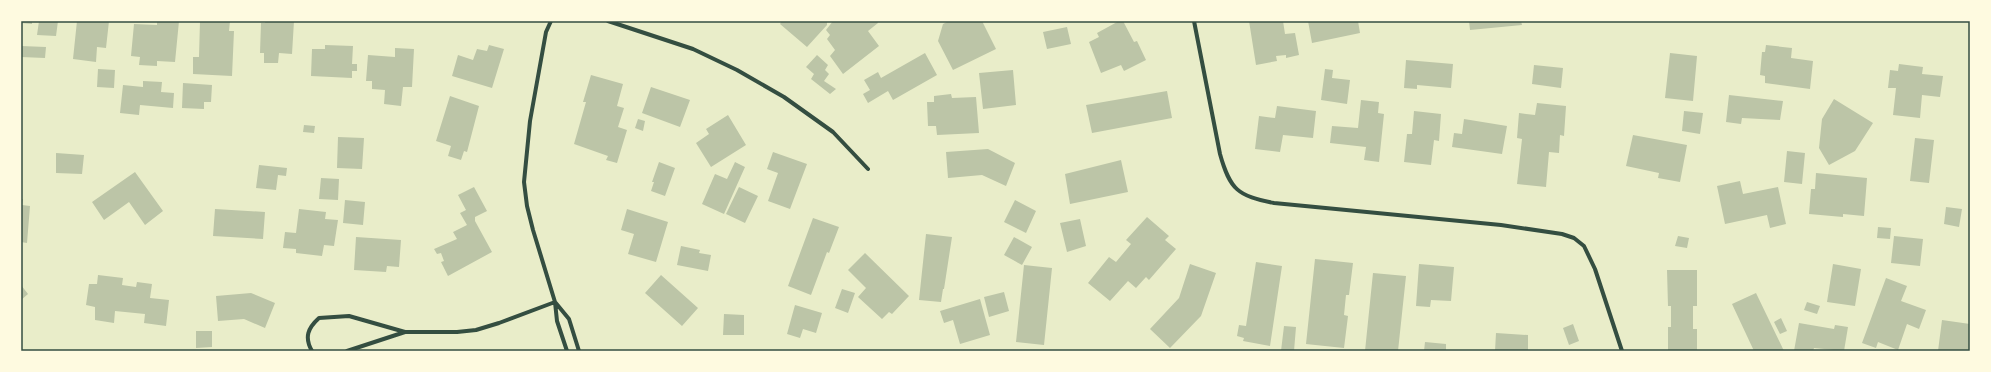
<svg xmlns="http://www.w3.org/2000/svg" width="1991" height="372" viewBox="0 0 1991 372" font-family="'Golos Text',sans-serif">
  <rect width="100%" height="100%" fill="#e9edc9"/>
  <path fill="#bcc5a7" d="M21 21H32V24L21 23Z
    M39 21H58L56 36 37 35Z
    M77 21H109L106 48 97 47 96 62 73 59Z
    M157 21H179L175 62 157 61V66L139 65 140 57 131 56 134 24 157 25Z
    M200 21H230L229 31H234L232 76 193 74V57H199Z
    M266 21H294L292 54 279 53 278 63H264V53H260L261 23H265Z
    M782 21H827V25L807 47 780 24Z
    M833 21H877L878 23 868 31 879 46 843 74 830 56 835 50 827 39 830 35 826 30Z
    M949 21H982L996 49 953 70 938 41 943 24Z
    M1119 21H1123L1134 42 1137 41 1146 60 1124 71 1121 65 1101 73 1089 42 1099 37 1097 33Z
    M1249 21H1283L1285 34 1295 33 1299 55 1286 58V55L1276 56 1277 61 1256 65Z
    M1308 21H1358L1360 33 1312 43Z
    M1469 21H1521L1522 25 1470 30Z
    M1067 27 1071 44 1047 49 1043 32Z
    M325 45 353 46 352 64H357V71H352V78L311 76 312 49H325Z
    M489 45 504 49 492 88 452 76 458 55 473 60 477 49 487 51Z
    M1766 45 1792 48 1791 58 1813 61 1810 89 1765 83V76L1760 75 1762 52H1765Z
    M21 46 46 47 45 58 21 57Z
    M395 48 414 49 412 87H403L401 106 384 104 385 90 372 89V81H366L368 55 395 57Z
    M925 53 937 75 893 100 888 91 868 103 863 94 870 90 864 80 878 72 881 78Z
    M1670 53 1697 56 1693 101 1665 98Z
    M817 55 828 65 825 70 829 74 824 81 836 89 830 94 811 79 814 74 806 67Z
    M1406 60 1453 64 1451 88 1417 85V89L1404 88Z
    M1899 64 1923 67 1922 74 1943 76 1940 97 1922 95 1920 118 1893 115 1896 88H1888L1890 70 1898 71Z
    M1534 65 1563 68 1561 88 1532 84Z
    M98 69 115 70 114 88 97 87Z
    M1325 69 1333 70 1332 78 1350 80 1347 104 1321 100Z
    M1013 70 1016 105 983 109 979 73Z
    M591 75 623 84 617 106 624 108 618 127 627 130 617 163 606 160 608 156 574 144 586 102H583Z
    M143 81 162 82 161 92 174 93 173 108 140 105 139 115 120 113 123 85 143 87Z
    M183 83 212 85 211 102H204V109L182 108Z
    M651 87 690 100 680 127 642 113Z
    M1167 91 1172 118 1092 133 1086 105Z
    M951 94 952 98 976 97 979 133 937 135 936 126H928L927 102H934V96Z
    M1729 95 1783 101 1780 120 1742 118 1741 124 1726 122Z
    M450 96 479 106 467 152 464 151 461 160 448 156 451 146 436 141Z
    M1834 99 1873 123 1855 151 1829 165 1819 148 1822 119Z
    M1361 100 1379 102 1378 113 1384 114 1379 162 1364 160 1366 147 1330 143 1332 126 1358 128Z
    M1537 103 1566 106 1564 136 1560 135 1559 153 1549 152 1546 187 1517 184 1522 139 1517 138 1519 113 1535 115Z
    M1277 106 1316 111 1313 138 1283 135 1280 152 1255 149 1259 116 1275 118Z
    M1414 111 1441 114 1439 141 1434 140 1431 165 1404 162 1407 134H1412Z
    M1684 111 1703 113 1700 134 1682 131Z
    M728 115 746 145 711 167 696 143 709 134 706 129Z
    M638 119 645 121 643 131 635 128Z
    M1464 119 1507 126 1502 154 1452 147 1454 133 1462 134Z
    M304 125 315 126 314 133 303 132Z
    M1633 135 1687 145 1680 182 1658 178 1659 173 1626 166Z
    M338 137 364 138 362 169 337 168Z
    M1915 138 1934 140 1929 183 1910 181Z
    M988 149 1015 163 1006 186 982 175 948 178 946 152Z
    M1787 151 1805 153 1802 184 1784 182Z
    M773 152 807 164 790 209 768 201 778 173 767 169Z
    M56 153 84 155 82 174 56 173Z
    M1121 160 1128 192 1070 204 1065 174Z
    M659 162 675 168 665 196 651 191 654 182H652Z
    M735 162 745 167 724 214 702 204 715 174 727 179Z
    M259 165 287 168 286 176 278 175 276 190 256 188Z
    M135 172 163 211 145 225 129 202 104 220 92 202Z
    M1816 173 1867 178 1864 216 1843 214V217L1809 214 1811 189H1815Z
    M321 178 339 179 338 200 319 199Z
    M1740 181 1743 194 1778 187 1786 224 1770 228 1767 215 1725 224 1717 186Z
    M474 187 487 211 475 217V221L492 252 448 276 441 262 444 261 441 253 437 254 434 249 457 239 453 232 467 225 460 213 466 210 458 195Z
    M739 187 758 196 745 223 726 214Z
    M21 199H23L22 205 30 206 27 243 21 242Z
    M345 200 365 202 363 225 343 223Z
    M1015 200 1036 211 1026 233 1004 222Z
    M1946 207 1962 209 1959 227 1944 224Z
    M215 209 265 212 263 239 213 236Z
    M299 209 326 212 325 219 338 220 334 246 324 245 322 256 296 253V249L283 248 285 232 296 233Z
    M627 209 668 222 656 262 628 254 634 234 621 230Z
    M1147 217 1169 236 1165 240 1176 249 1149 280 1146 277 1136 288 1128 281 1110 301 1088 283 1109 257 1116 262 1131 244 1126 240Z
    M813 218 839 227 829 253 827 252 811 295 788 286Z
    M1080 219 1086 246 1067 252 1060 223Z
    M1878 227 1891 228 1890 239 1877 238Z
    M926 234 952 237 944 289H943L941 302 919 300Z
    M1678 236 1689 238 1687 248 1675 246Z
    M1894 236 1923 239 1920 266 1891 263Z
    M356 237 401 240 399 267 387 266 386 272 354 270Z
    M1014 237 1032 247 1022 265 1004 255Z
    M681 246 700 250 699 253 711 255 708 271 677 265Z
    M865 253 909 296 892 314 889 312 882 319 858 297 866 288 848 270Z
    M1315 259 1353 263 1349 295H1346L1344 315 1348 316 1344 348 1306 344Z
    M1256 262 1282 266 1270 346 1243 341 1244 338 1237 336 1239 325 1246 326Z
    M1190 264 1216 273 1201 316 1170 348 1150 329 1179 298Z
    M1419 264 1454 267 1451 301 1431 300 1430 307 1416 306Z
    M1833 264 1861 269 1855 306 1827 302Z
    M1024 265 1052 268 1044 345 1016 342Z
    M1667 270H1697V306H1693V329H1697V351H1668V327H1671V306H1668Z
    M1373 273 1406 276 1398 351H1365Z
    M98 275 123 278 122 285 136 287 137 282 152 284 150 298 169 300 166 326 144 323 145 314 115 311 114 323 95 320V307L86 305 89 284H97Z
    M661 275 698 308 682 326 645 293Z
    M1886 278 1907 286 1901 301 1926 310 1919 329 1907 324 1898 350 1878 342 1876 348 1862 343Z
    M21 285 28 294 21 300Z
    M842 289 855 293 848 313 835 308Z
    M1004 292 1009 311 989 317 984 297Z
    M251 293 275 303 265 328 244 319 218 321 216 296Z
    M1756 293 1784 351H1754L1732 304Z
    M980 299 990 335 960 344 953 320 944 323 940 311Z
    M1807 302 1820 306 1817 314 1804 310Z
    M795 305 822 313 816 333 803 329 800 338 787 334Z
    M724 314 744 315V335H723Z
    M1781 318 1787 331 1780 334 1774 322Z
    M1942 320 1970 324V351H1938Z
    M1799 323 1834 329 1835 325 1848 327 1844 351 1814 348 1813 351H1794Z
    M1573 324 1579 341 1569 345 1563 328Z
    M1284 326 1296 327 1294 351H1281Z
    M196 331H212V347L196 348Z
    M1496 333 1528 335V351H1495Z
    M1425 342 1446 344V351H1424Z"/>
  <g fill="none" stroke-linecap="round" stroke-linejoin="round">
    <path stroke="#344e41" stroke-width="4" d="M551 21 546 32 530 121 524 182 527 206 533 230 555 302 557 321 567 351
      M608 21 693 49 737 70 784 97 833 132 868 169
      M1194 21 1220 154C1230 190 1238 196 1274 203L1501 225 1562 234 1574 238 1584 246 1595 269 1622 351
      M555 302 569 319 579 351
      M312 351C304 337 308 328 319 318L349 316 405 332H457L476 330 499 323 555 302
      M347 351 405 332"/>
  </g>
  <rect width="1991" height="372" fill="none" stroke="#fefae0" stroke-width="44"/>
  <rect x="22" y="22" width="1947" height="328" fill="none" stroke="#344e41" stroke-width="1.5"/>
</svg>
